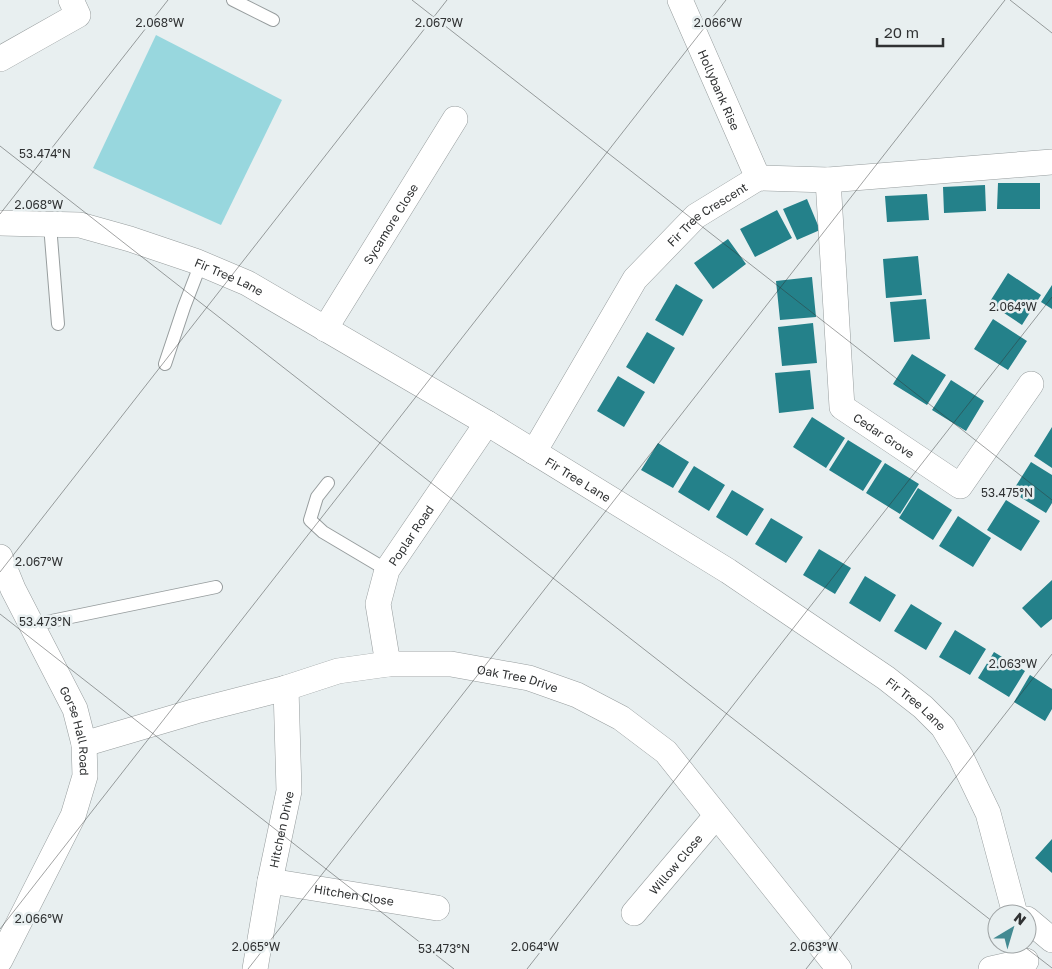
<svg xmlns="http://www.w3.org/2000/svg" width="1052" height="969" viewBox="0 0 1052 969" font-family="'Golos Text',sans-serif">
  <rect width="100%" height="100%" fill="#e8eff0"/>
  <path fill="#98d7de" d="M156 35 282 100 221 225 93 168Z"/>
  <path fill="#24818a" d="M998 183H1040V209H997Z
    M985 185 986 211 944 213 943 187Z
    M927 194 929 220 887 222 885 196Z
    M807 199 820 230 797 240 783 209Z
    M777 210 792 238 755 257 740 229Z
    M728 239 746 264 713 289 694 263Z
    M918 256 922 295 886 298 883 259Z
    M1008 273 1041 295 1022 325 989 303Z
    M812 277 816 317 780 320 776 281Z
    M676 284 703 300 683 336 655 320Z
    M1052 285V309L1041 302Z
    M926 299 930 339 894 342 890 302Z
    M993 319 1027 341 1008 370 974 349Z
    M813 323 817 363 782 366 778 327Z
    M647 332 675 348 654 384 626 367Z
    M912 354 946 375 927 405 893 384Z
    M810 370 814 409 779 413 775 373Z
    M618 376 645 392 624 427 597 411Z
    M951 380 984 401 966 431 932 410Z
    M812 417 845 438 826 468 793 447Z
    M1052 427V468L1034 456Z
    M848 440 882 461 863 491 829 470Z
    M658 443 689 462 673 488 641 470Z
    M1031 462 1052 475V503L1046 513 1012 492Z
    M885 463 919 484 900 514 866 493Z
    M694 466 725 485 709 511 678 492Z
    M918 488 952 510 933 540 899 518Z
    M732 490 764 509 747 536 716 517Z
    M1006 500 1040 521 1021 551 987 530Z
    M958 516 991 538 973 567 939 546Z
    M771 518 803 537 786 563 755 544Z
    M819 549 851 568 835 594 803 575Z
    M865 576 896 595 880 622 849 603Z
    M1052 580V619L1041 628 1022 608Z
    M911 604 942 623 926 650 894 631Z
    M955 630 986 649 970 675 939 657Z
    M994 652 1025 671 1009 697 978 678Z
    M1030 675 1052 689V709L1045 721 1014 702Z
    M1052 839V873L1035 858Z"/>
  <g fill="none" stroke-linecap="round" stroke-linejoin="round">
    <defs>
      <path id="lane" d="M233 0 273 20
        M50 225 58 324
        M165 364 184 307 201 263
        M328 483 317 497 310 520 323 532 387 570
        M32 625 216 587"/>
      <g id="street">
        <path id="s1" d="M680 0 758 178"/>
        <path d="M0 59 78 15 71 0"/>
        <path id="s2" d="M828 180 842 407 960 486 1031 384"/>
        <path id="s3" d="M0 223 80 225 130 239 195 261 247 283 487 423 728 571 886 678 923 707 943 727 961 757 988 813 1015 914"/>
        <path id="s4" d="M325 329 455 119"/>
        <path id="s5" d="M534 452 635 279 696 216 758 178 828 180 1052 162"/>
        <path id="s6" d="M0 557 13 589 75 709 84 744 85 776 73 816 0 960"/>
        <path id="s7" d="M388 664 378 604 387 570 487 423"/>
        <path id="s8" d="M84 744 196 711 286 688 338 671 388 664H451L529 678 577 695 621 718 666 752 839 969"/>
        <path id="s9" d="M270 881 437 908"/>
        <path id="s10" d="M634 913 716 816"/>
        <path d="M1027 919 1052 940"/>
        <path id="s11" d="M255 969 270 881 289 791 286 688"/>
        <path d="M991 969 1026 961"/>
      </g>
    </defs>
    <use href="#lane" stroke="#979d9e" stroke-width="14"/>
    <use href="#street" stroke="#979d9e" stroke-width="26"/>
    <use href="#lane" stroke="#fff" stroke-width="12"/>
    <use href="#street" stroke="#fff" stroke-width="25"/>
  </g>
  <path fill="none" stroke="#303233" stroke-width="1" stroke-opacity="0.45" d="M412 0 1052 500M1010 0 1052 33M0 146 997 925M0 214 168 0M0 572 447 0M0 614 454 969M0 929 726 0M1021 944 1052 968M248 969 1005 0M527 969 1052 297M806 969 1052 654"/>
  <g text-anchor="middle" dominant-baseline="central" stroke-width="5" stroke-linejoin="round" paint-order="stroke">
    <g font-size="12" fill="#303233" stroke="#e8eff0">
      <text stroke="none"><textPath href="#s1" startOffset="98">Hollybank Rise</textPath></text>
      <text stroke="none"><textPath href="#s5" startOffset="298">Fir Tree Crescent</textPath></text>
      <text stroke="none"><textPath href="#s4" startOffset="124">Sycamore Close</textPath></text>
      <text stroke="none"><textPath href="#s3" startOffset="238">Fir Tree Lane</textPath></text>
      <text stroke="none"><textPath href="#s2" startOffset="278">Cedar Grove</textPath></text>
      <text stroke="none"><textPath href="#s3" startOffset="642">Fir Tree Lane</textPath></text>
      <text stroke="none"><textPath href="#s7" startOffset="138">Poplar Road</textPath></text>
      <text stroke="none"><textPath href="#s8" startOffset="446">Oak Tree Drive</textPath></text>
      <text stroke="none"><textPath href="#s3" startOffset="1048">Fir Tree Lane</textPath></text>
      <text stroke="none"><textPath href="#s6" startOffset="191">Gorse Hall Road</textPath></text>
      <text stroke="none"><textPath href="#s11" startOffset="142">Hitchen Drive</textPath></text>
      <text stroke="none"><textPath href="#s10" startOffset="64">Willow Close</textPath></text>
      <text stroke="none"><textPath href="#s9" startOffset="85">Hitchen Close</textPath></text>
    </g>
  </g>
  <g font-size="12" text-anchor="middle" fill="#303233" stroke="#e8eff0" stroke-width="5" stroke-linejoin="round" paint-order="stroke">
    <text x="439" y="27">2.067°W</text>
    <text x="160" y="27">2.068°W</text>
    <text x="718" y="27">2.066°W</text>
    <text x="45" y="158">53.474°N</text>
    <text x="39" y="209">2.068°W</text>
    <text x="1013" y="311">2.064°W</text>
    <text x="1007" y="497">53.475°N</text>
    <text x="39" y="566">2.067°W</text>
    <text x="45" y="626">53.473°N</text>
    <text x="1013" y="668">2.063°W</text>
    <text x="39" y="923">2.066°W</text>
    <text x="256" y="951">2.065°W</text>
    <text x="535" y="951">2.064°W</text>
    <text x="814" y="951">2.063°W</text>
    <text x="444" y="953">53.473°N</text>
  </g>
  <g transform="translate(1012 929) rotate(38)"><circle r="24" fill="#e8eff0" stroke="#9ea3a4"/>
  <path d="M0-4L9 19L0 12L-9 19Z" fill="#438a92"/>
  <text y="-8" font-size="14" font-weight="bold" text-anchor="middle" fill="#303233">N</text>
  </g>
  <path d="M877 38v8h66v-8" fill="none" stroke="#303233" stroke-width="2.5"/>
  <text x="884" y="38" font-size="15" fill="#303233" stroke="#e8eff0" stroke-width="4" paint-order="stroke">20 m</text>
</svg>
